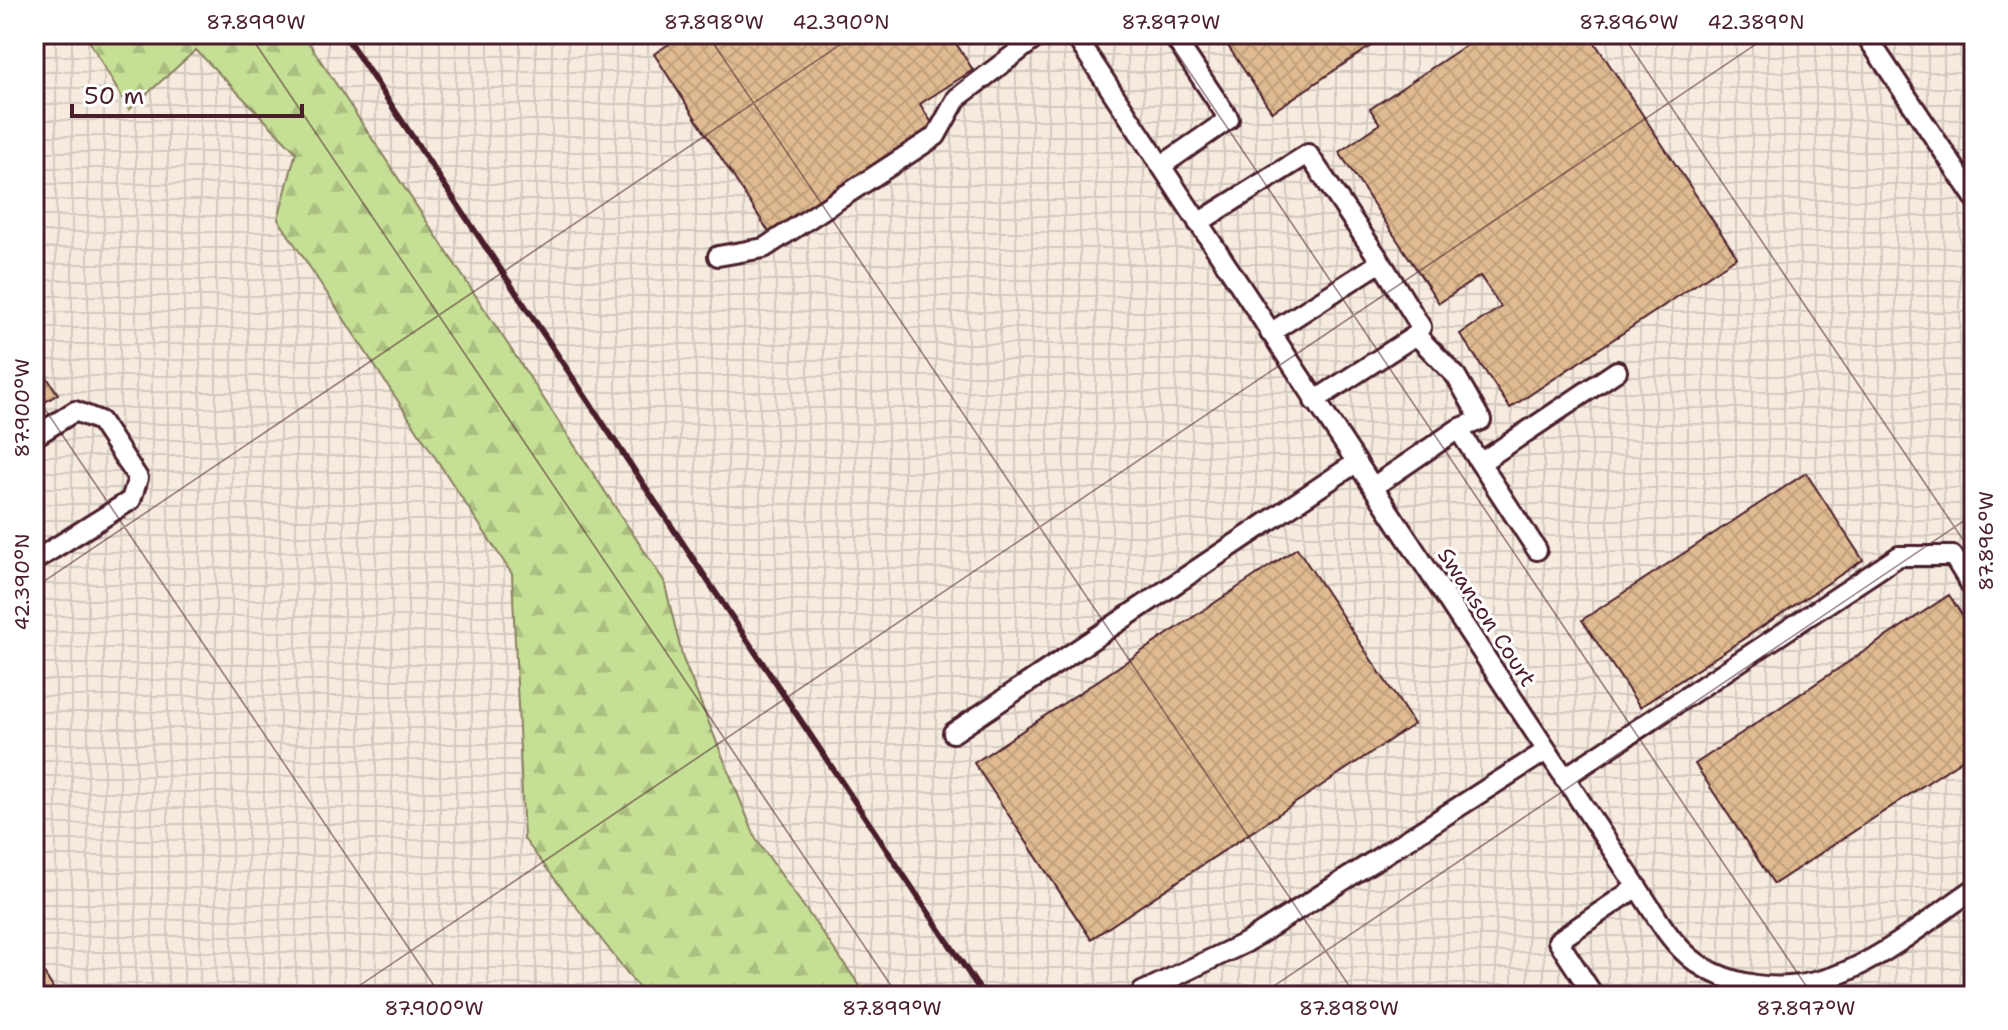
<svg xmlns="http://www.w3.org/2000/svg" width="2008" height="1030" viewBox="0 0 2008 1030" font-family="'Shantell Sans',sans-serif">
  <defs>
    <pattern id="industrial-grid" width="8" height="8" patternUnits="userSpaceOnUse" patternTransform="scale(2)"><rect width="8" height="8" fill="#f6ebde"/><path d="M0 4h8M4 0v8" fill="none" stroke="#d4c9bf"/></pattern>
    <pattern id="forest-firs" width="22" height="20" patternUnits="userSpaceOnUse" patternTransform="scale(2)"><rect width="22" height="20" fill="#c5df95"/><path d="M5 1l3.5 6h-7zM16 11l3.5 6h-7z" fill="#abbf81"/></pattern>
    <pattern id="building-cross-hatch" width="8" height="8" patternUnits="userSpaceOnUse" patternTransform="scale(2)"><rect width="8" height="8" fill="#e0bb91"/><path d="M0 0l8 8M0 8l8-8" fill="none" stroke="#c2a07d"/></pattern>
  </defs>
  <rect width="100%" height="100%" fill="#fff"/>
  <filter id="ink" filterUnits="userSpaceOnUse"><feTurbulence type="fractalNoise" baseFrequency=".0125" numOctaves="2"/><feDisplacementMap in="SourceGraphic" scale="16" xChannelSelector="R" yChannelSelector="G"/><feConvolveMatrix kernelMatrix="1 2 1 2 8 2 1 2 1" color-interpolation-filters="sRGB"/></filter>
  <g filter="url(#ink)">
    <path fill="url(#industrial-grid)" d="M34 34H1974V996H34Z"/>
    <path fill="url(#forest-firs)" stroke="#887f60" stroke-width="2" d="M97 34H303L664 581 683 659 756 839 867 996H645L524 839 512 574 278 219 296 152 196 50 129 110 90 42Z"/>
    <path fill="url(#building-cross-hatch)" stroke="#4a1f2b" stroke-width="2" d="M684 34H950L973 70 920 104 935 128 771 235 654 54Z
      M1220 34H1389L1272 112Z
      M1483 34H1589L1737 257 1510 408 1460 334 1501 307 1480 276 1439 303 1339 152 1380 124 1370 109Z
      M34 358 58 394 34 409Z
      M1806 473 1863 560 1640 707 1582 620Z
      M1297 548 1414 724 1091 939 974 763Z
      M1949 595 1974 633V752L1774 884 1695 764Z
      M34 957 58 996H34Z"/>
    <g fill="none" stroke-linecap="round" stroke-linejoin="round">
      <defs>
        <path id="lane" d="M1074 34 1637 887C1652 909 1665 934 1684 952 1703 971 1730 981 1756 985 1842 997 1906 935 1974 889
          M1865 34 1974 197
          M1161 166 1229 119 1172 34
          M1198 223 1308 154 1381 262
          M718 256 764 248 936 136 957 98 1041 34
          M1270 333 1381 262 1421 327 1416 335
          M1314 401 1416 335 1456 376 1481 420 1458 429
          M34 437 75 411 100 421 138 478 131 500 34 561
          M1480 463 1617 371
          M1373 487 1458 429 1537 550
          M953 733 1357 462
          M1564 778 1899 556H1953L1974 590
          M1142 992 1247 942 1546 751
          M1594 996 1558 941 1637 887"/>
      </defs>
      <use href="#lane" stroke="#4a1f2b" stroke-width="24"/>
      <use href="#lane" stroke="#fff" stroke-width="18"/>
      <path stroke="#4a1f2b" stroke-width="6" d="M344 34 984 996"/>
    </g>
  </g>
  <path fill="none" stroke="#4a1f2b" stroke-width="2" stroke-opacity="0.45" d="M249 34 898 996M707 34 1356 996M1164 34 1813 996M1622 34 1974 556M34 393 441 996M34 588 856 34M344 996 1771 34M1259 996 1974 514"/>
  <g text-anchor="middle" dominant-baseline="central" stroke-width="6" stroke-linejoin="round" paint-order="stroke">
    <g font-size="22" fill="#4a1f2b" stroke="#fff">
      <text transform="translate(1487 617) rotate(57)">Swanson Court</text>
    </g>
  </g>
  <rect width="2008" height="1030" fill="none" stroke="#fff" stroke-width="88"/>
  <path d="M72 104v12h230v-12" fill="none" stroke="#4a1f2b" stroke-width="4"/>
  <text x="84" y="104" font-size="24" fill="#4a1f2b" stroke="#ffffff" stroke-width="6" paint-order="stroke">50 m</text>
  <rect x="44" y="44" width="1920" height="942" fill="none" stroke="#4a1f2b" stroke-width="3"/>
  <g font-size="20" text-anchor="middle" fill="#4a1f2b">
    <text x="256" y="29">87.899°W</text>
    <text x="714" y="29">87.898°W</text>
    <text x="841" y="29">42.390°N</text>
    <text x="1171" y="29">87.897°W</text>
    <text x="1629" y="29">87.896°W</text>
    <text x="1756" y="29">42.389°N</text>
    <text transform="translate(22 408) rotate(-90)" y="7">87.900°W</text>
    <text transform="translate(1986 541) rotate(-90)" y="7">87.896°W</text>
    <text transform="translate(22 582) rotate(-90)" y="7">42.390°N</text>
    <text x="434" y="1015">87.900°W</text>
    <text x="892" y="1015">87.899°W</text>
    <text x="1349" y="1015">87.898°W</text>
    <text x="1806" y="1015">87.897°W</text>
  </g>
</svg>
